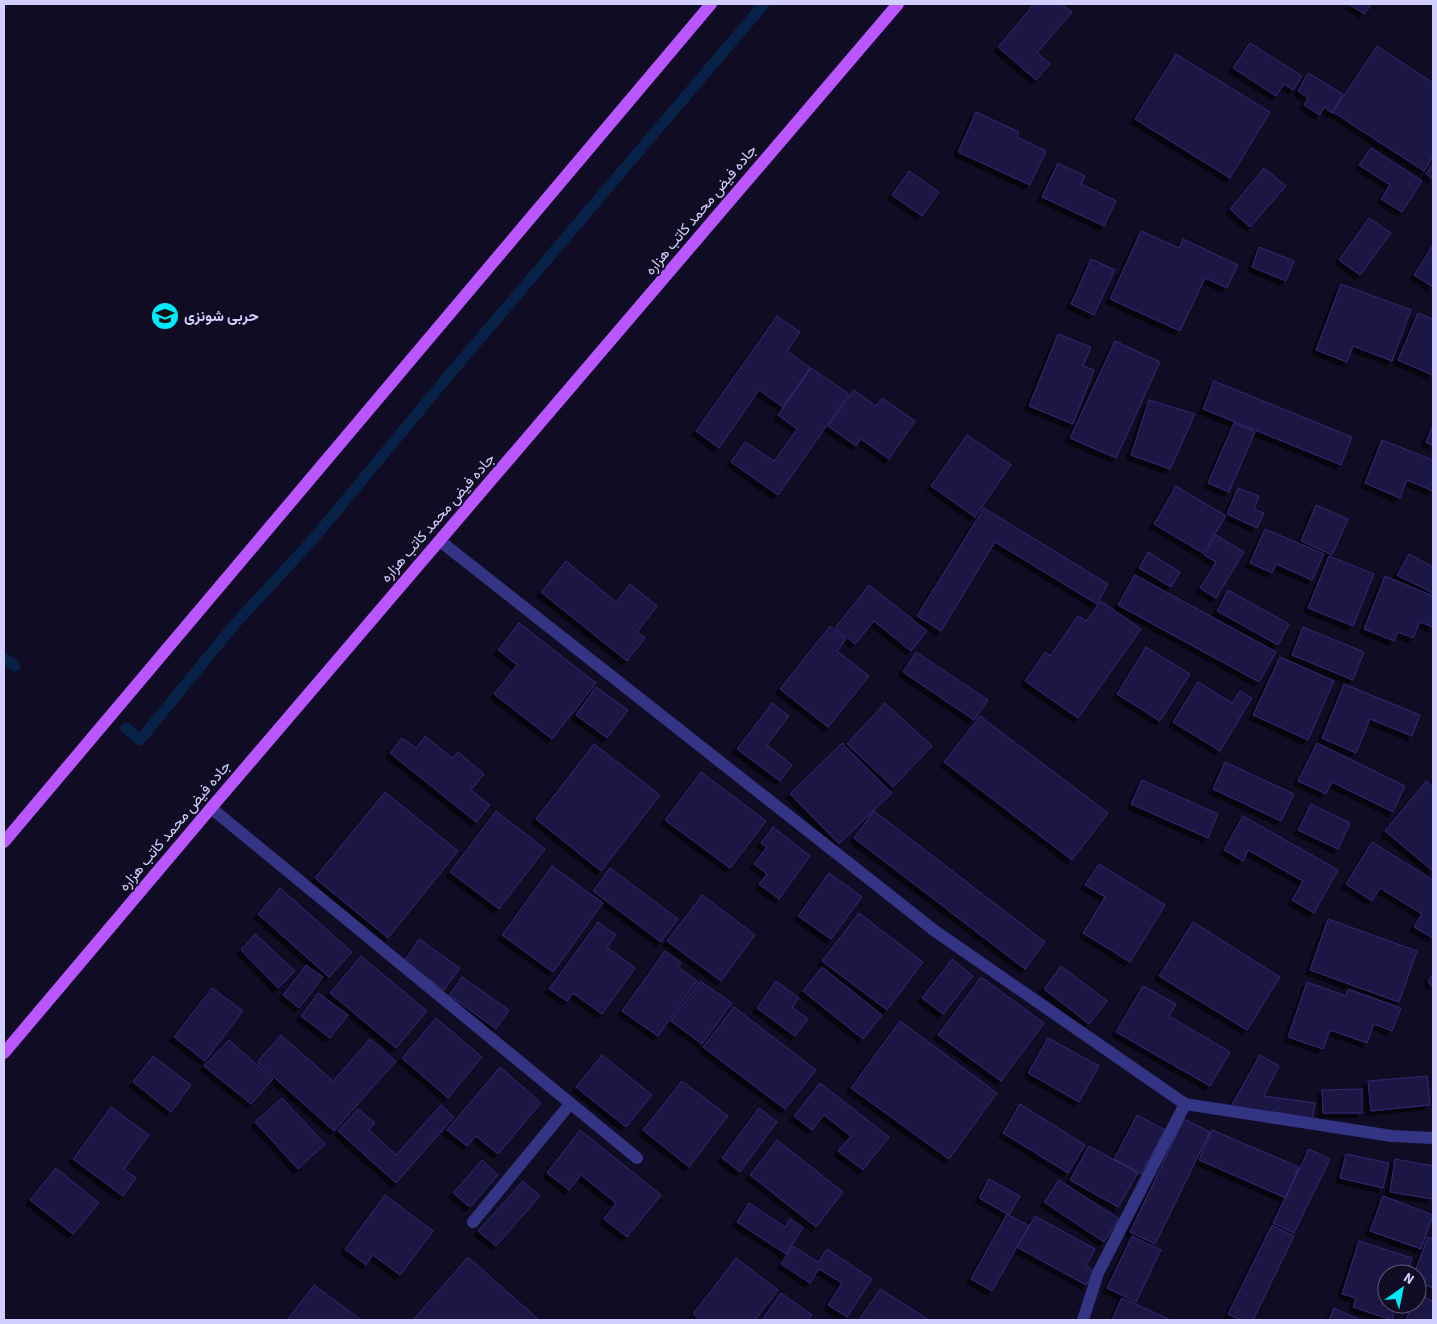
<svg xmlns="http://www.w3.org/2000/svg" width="1437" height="1324" viewBox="0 0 1437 1324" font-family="'Source Sans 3',Vazirmatn,sans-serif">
  <defs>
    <filter id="shadow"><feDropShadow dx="-4.5" dy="4.5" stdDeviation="0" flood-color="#0009"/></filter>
  </defs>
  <rect width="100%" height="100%" fill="#0f0c23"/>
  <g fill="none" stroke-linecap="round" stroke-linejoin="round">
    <path stroke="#082146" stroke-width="11" d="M4 658 15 666
      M126 728 140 740 234 625 315 537 449 375 764 4"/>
  </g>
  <path fill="#1f1745" stroke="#342873" filter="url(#shadow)" d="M1034 4H1062L1072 12 1037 53 1050 64 1036 80 998 47Z
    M1349 4H1372L1364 14Z
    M1250 43 1302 76 1293 90 1284 84 1276 96 1233 68Z
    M1377 46 1433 83V156L1424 171 1333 112Z
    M1176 54 1270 112 1230 178 1135 119Z
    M1308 73 1343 94 1332 113 1324 107 1320 115 1304 105 1308 98 1298 91Z
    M976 112 1019 132 1017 137 1046 151 1030 185 958 152Z
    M1371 148 1422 181 1402 212 1381 199 1390 185 1359 165Z
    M1058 163 1085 176 1081 184 1116 201 1104 226 1042 197Z
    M1433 164V179L1426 174Z
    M1264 168 1286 186 1250 227 1230 209Z
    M909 171 939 192 922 216 892 195Z
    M1369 218 1391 233 1360 275 1339 260Z
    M1141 231 1179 248 1183 239 1238 265 1227 288 1205 278 1180 331 1110 299Z
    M1433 245V287L1414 275Z
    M1259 247 1294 261 1286 281 1252 267Z
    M1091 259 1115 270 1094 315 1071 304Z
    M1341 284 1411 310 1392 361 1353 346 1347 362 1316 350Z
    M1418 313 1433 319V375L1398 360Z
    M777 316 800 332 787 351 810 368 783 407 759 390 719 448 696 431Z
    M1058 334 1091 347 1083 366 1094 370 1073 424 1029 406Z
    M1115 341 1160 362 1116 458 1070 438Z
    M811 368 849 394 778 495 731 462 745 442 774 461 797 429 778 415Z
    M1214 381 1352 437 1341 465 1203 409Z
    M854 390 876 406 882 398 915 421 889 459 861 439 856 446 828 426Z
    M1149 400 1195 414 1170 469 1131 455Z
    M1234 423 1255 432 1229 492 1208 483Z
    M1433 425V446L1426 442Z
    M967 435 1011 465 975 517 931 486Z
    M1382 440 1433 460V491L1407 480 1400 498 1365 483Z
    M1176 486 1226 516 1203 553 1154 524Z
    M1238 488 1259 496 1254 509 1264 513 1257 528 1227 514Z
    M1316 505 1348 519 1332 555 1301 541Z
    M984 508 1108 584 1097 604 995 542 941 631 917 616Z
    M1265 529 1324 554 1312 580 1276 564 1272 573 1250 563Z
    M1216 535 1244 552 1216 598 1200 588 1216 562 1204 555Z
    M1148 552 1180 572 1171 587 1139 568Z
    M1409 554 1433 567V593L1397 575Z
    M1329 556 1374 574 1353 626 1308 608Z
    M566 561 616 602 630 584 657 606 637 632 645 638 627 661 541 592Z
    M1135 575 1276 652 1259 682 1118 605Z
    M1385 576 1433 596V627L1420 622 1413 638 1398 632 1394 641 1364 629Z
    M869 585 927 631 911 651 874 621 855 644 835 628Z
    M1228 590 1289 624 1278 645 1217 611Z
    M1101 601 1141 629 1078 718 1025 681 1045 652 1050 656 1078 616 1086 621Z
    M519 623 596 683 552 739 494 694 517 665 498 650Z
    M830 626 846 639 837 651 869 676 828 727 780 689Z
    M1303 627 1364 652 1353 680 1292 655Z
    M1146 647 1190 674 1160 721 1117 694Z
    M916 652 988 700 974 720 903 672Z
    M1280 657 1334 681 1308 740 1253 715Z
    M1198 682 1232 703 1240 691 1252 698 1220 751 1173 722Z
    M1344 684 1420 715 1412 736 1370 719 1356 753 1322 738Z
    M596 687 628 710 607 738 576 715Z
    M772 703 789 716 767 745 792 765 780 781 737 749Z
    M885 703 932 746 893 787 847 744Z
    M980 716 1108 813 1072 860 944 762Z
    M425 736 452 758 458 752 484 774 471 790 490 805 476 822 390 753 402 738 416 748Z
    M842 743 892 793 839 844 790 794Z
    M1317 743 1405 786 1393 812 1332 782 1326 794 1298 781Z
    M594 744 660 795 601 871 536 819Z
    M1225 762 1294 794 1281 821 1213 789Z
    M701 772 766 821 730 868 665 820Z
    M1142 780 1218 814 1208 838 1131 804Z
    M1426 781 1433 787V871L1385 831Z
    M385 792 458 851 388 938 315 878Z
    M1311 804 1350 823 1338 849 1298 830Z
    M496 811 545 849 499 909 450 872Z
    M874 811 1045 942 1025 969 854 838Z
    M1243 816 1338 870 1314 913 1292 900 1303 881 1248 850 1243 861 1224 850Z
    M773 827 810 856 779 899 759 884 767 874 754 864 767 847 761 843Z
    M1372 842 1433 880V938L1414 927 1422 914 1380 888 1372 901 1346 884Z
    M1099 864 1165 905 1130 962 1083 933 1105 897 1085 885Z
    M552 866 603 903 553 972 502 935Z
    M610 868 678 919 661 942 593 891Z
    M829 873 862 897 831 939 798 916Z
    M280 888 352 952 329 977 258 914Z
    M702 895 755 935 721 981 667 941Z
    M859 913 923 962 887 1010 822 961Z
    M1328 919 1417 951 1399 1002 1310 970Z
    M598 922 616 935 607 947 635 968 602 1014 573 993 567 1001 549 989Z
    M1193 922 1280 977 1247 1030 1159 976Z
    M255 934 295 971 278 988 241 950Z
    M419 939 460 968 444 990 404 961Z
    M665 951 681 963 678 967 697 981 658 1036 622 1011Z
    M361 956 427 1011 396 1048 330 993Z
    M952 959 973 976 943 1014 922 998Z
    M306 965 323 977 299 1008 283 995Z
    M1061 966 1107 1001 1089 1024 1044 989Z
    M822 967 882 1015 863 1039 803 991Z
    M1433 974V986L1428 982Z
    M462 977 509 1010 496 1029 449 995Z
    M981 977 1044 1023 1001 1081 938 1035Z
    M700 981 732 1003 702 1044 671 1021Z
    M776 981 799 998 792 1007 808 1019 795 1036 757 1008Z
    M1307 982 1346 996 1348 989 1401 1008 1392 1031 1374 1024 1367 1043 1330 1030 1323 1049 1288 1037Z
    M1143 986 1176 1004 1169 1016 1230 1052 1210 1086 1116 1032Z
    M212 988 243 1011 205 1061 174 1037Z
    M318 993 348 1015 330 1038 301 1016Z
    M734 1007 816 1070 785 1109 703 1047Z
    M436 1018 482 1057 448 1098 402 1058Z
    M900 1021 997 1093 949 1159 851 1088Z
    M281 1035 333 1081 370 1039 396 1061 334 1131 257 1062Z
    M1048 1038 1099 1066 1079 1102 1028 1073Z
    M229 1040 273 1079 251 1104 204 1066Z
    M602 1055 652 1095 626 1127 576 1087Z
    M1260 1055 1279 1066 1264 1096 1315 1103 1312 1121 1231 1106Z
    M153 1056 191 1085 171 1112 133 1082Z
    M500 1067 541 1103 498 1154 476 1136 467 1146 447 1130Z
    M1427 1076 1430 1105 1371 1111 1368 1081Z
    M682 1081 728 1116 689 1167 643 1130Z
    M820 1083 889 1137 863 1170 838 1151 851 1136 824 1115 812 1130 794 1116Z
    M1362 1089V1113H1323L1322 1090Z
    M282 1098 325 1144 298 1169 255 1122Z
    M1020 1104 1085 1145 1068 1173 1003 1133Z
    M441 1105 454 1117 396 1183 338 1131 358 1109 375 1123 369 1130 396 1155Z
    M111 1107 149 1135 124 1169 136 1178 123 1196 73 1159Z
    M759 1108 777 1122 740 1172 722 1158Z
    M1137 1115 1165 1130 1141 1174 1114 1159Z
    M1184 1119 1210 1132 1155 1244 1130 1232Z
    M580 1130 661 1195 627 1237 604 1219 616 1203 581 1175 569 1190 547 1173Z
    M1212 1130 1299 1167 1286 1198 1199 1160Z
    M777 1140 843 1192 816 1227 750 1175Z
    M1089 1146 1138 1173 1118 1207 1070 1180Z
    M1309 1149 1330 1159 1294 1233 1273 1223Z
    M1346 1154 1389 1163 1383 1188 1340 1178Z
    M1395 1159 1433 1166V1199L1390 1192Z
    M482 1160 498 1175 470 1207 453 1193Z
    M56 1168 99 1203 73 1234 30 1200Z
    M989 1179 1020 1196 1009 1215 979 1198Z
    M1059 1180 1119 1219 1104 1242 1044 1202Z
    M523 1181 540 1196 496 1246 478 1231Z
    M385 1195 433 1231 400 1275 373 1255 366 1265 345 1249Z
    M1383 1196 1433 1215 1421 1249 1370 1231Z
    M749 1203 785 1227 790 1219 803 1228 786 1254 737 1222Z
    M1007 1214 1029 1226 992 1291 971 1279Z
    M1035 1216 1095 1249 1086 1266 1094 1271 1086 1285 1017 1247Z
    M1272 1225 1294 1236 1253 1320H1241L1228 1314Z
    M1132 1236 1161 1250 1136 1302 1107 1288Z
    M1428 1237 1433 1239V1288L1417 1282V1274H1414Z
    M1359 1241 1412 1258 1407 1274H1387V1304H1397L1392 1320 1353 1307 1356 1298 1342 1294Z
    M793 1246 818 1262 827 1249 872 1279 847 1317 828 1305 842 1283 819 1269 810 1283 781 1264Z
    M468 1257 539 1320H413Z
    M736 1258 778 1290 755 1320H700L693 1314Z
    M314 1285 360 1319 359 1320H287Z
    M880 1289 929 1320H859Z
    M781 1293 812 1315 808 1320H762Z
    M1420 1294 1433 1302V1320H1405L1414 1304H1417V1298Z
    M1122 1298 1171 1320H1112Z
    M1334 1308 1360 1320H1329Z"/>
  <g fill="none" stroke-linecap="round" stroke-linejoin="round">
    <path stroke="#343485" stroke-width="12" d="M440 541 935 931 1185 1104 1392 1136 1433 1138
      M211 808 637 1158
      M473 1222 570 1104
      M1083 1320 1098 1273 1185 1104"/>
    <path stroke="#b956ff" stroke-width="12" d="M4 842 711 4
      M4 1053 211 808 898 4"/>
  </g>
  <defs>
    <symbol id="university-disc" viewBox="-11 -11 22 22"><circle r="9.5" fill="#00eafa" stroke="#0f0c23"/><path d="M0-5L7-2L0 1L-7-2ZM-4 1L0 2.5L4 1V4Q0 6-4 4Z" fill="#111"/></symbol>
  </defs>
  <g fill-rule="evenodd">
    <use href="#university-disc" x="149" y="300" width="32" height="32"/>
  </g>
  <g text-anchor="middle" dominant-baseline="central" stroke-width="4" stroke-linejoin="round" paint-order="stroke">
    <g font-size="15" fill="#d2cfff" stroke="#0f0c23">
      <text transform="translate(701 210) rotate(-50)">جاده فیض محمد کاتب هزاره</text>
      <text transform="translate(438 518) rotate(-49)">جاده فیض محمد کاتب هزاره</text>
      <text transform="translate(175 826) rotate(-50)">جاده فیض محمد کاتب هزاره</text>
    </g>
    <g font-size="15" font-weight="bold" fill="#d2cfff" stroke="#0f0c23" text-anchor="start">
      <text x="184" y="316">حربی شونزی</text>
    </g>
  </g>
  <rect width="1437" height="1324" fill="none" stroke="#d2cfff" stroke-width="10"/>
  <g transform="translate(1402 1289) rotate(33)"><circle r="24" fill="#0f0c23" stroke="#5d5a7b"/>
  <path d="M0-4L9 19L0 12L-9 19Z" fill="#00eafa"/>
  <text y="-8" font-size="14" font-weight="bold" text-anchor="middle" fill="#d2cfff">N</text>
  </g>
</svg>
